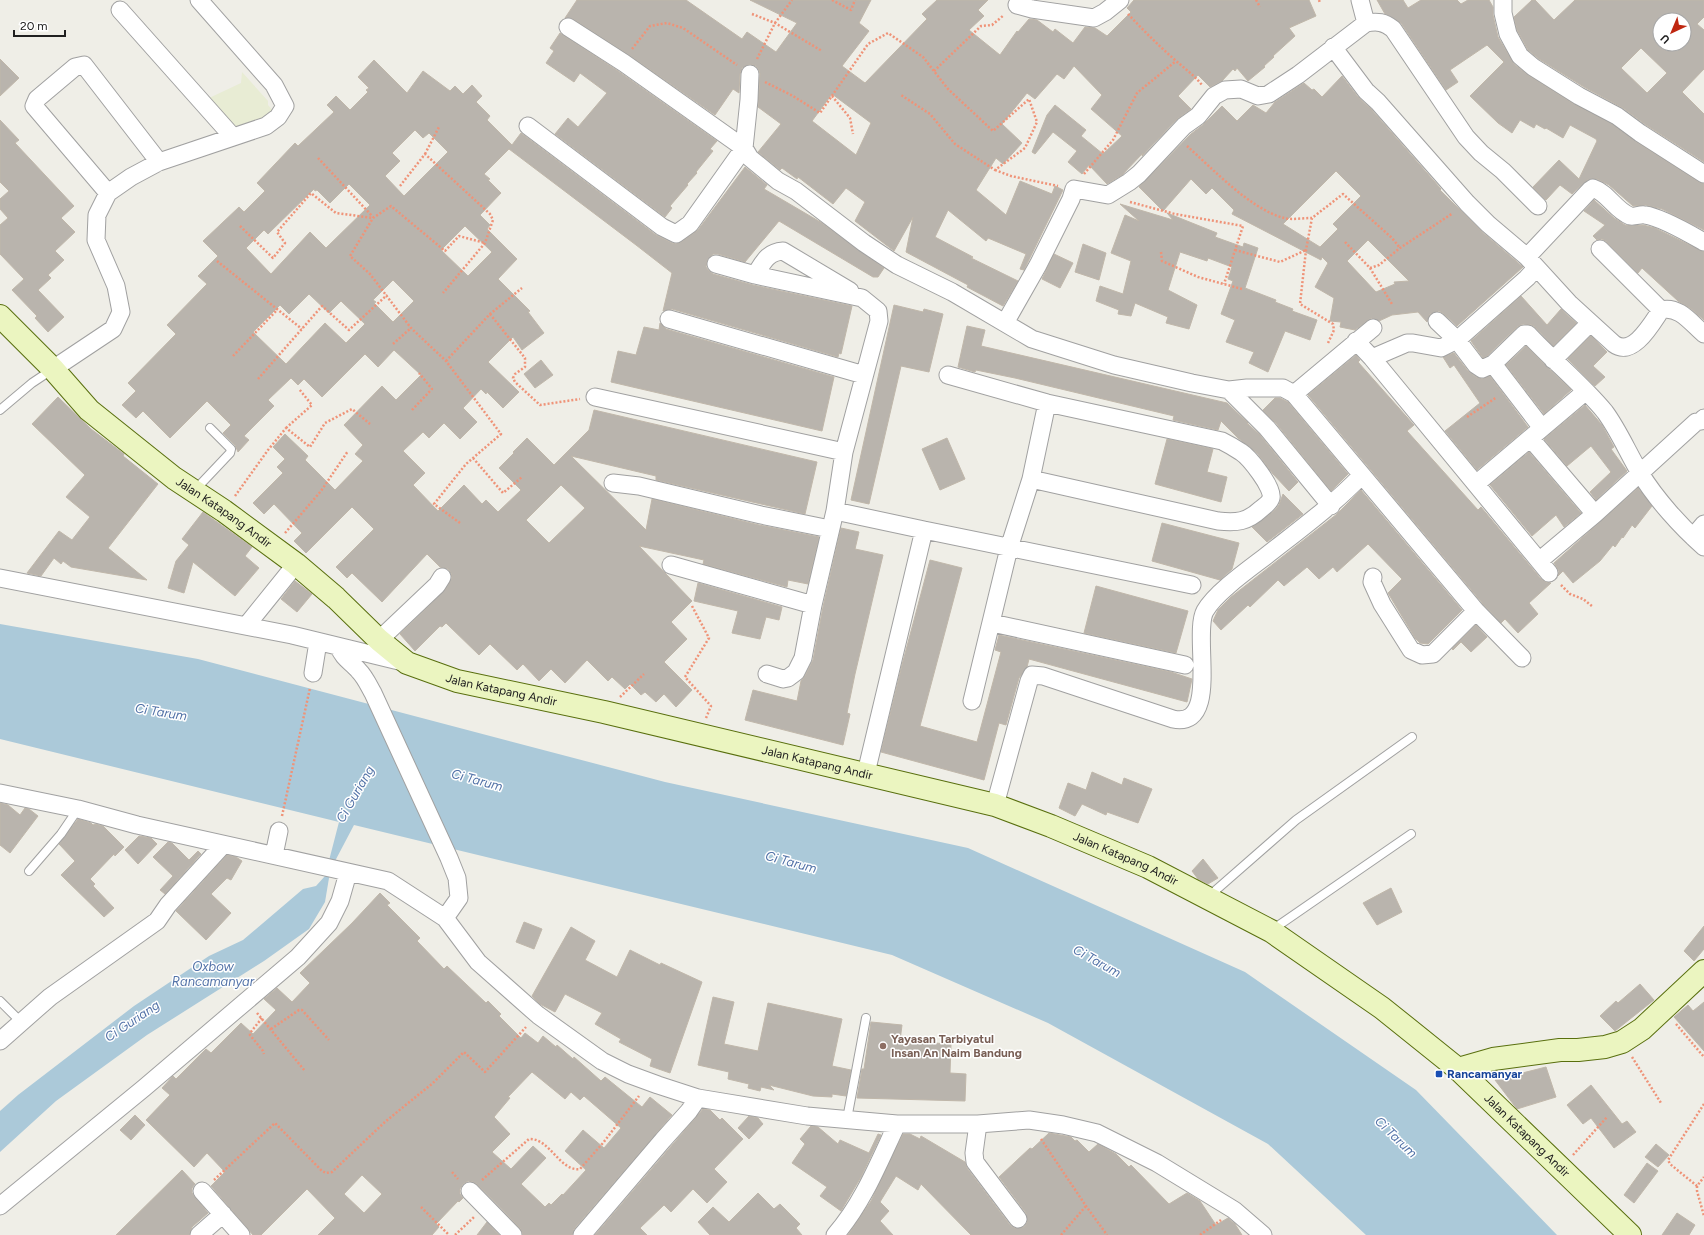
<svg xmlns="http://www.w3.org/2000/svg" width="1704" height="1235" viewBox="0 0 1704 1235" font-family="Figtree,sans-serif">
  <rect width="100%" height="100%" fill="#efeee7"/>
  <path fill="#e8ecd4" d="M242 72 268 101V105L274 112 238 133 207 99 241 83Z"/>
  <path fill="#abc9d9" d="M0 624 198 659 665 782 968 848 1245 972 1416 1090 1557 1235H1366L1268 1144 1048 1023 892 955 354 825 334 863 329 878 325 902 309 929 264 961 147 1035 56 1101 0 1152V1111L18 1095 134 1006 209 956 243 940 303 889 316 886 325 876 339 822 0 739Z"/>
  <path fill="#b9b4ad" stroke="#c0b7aa" fill-rule="evenodd" d="M577 0H686L742 39 747 32 776 52 797 23 750 0H871L859 23 869 31 842 66 865 83 927 19 922 14 937 0H988L978 10 984 16 969 30 1000 55 1017 31 1018 32 1029 19 1037 20 1053 32 1055 29 1073 43 1085 27 1095 28 1107 36 1131 12 1127 8 1134 0H1309L1316 16 1289 28 1295 36 1273 56 1274 57 1264 66 1265 67 1248 81 1237 68 1235 71 1233 69 1222 81 1210 87 1198 75 1178 96 1191 109 1177 119 1142 156 1143 153 1122 175 1107 184 1089 165 1082 174 1068 162 1077 151 1053 132 1035 154 1032 152 1047 115 1055 105 1086 130 1081 136 1103 154 1122 136 1091 109 1102 95 1074 66 1064 79 1057 74 1035 99 1027 93 1002 124 1022 143 1003 164 996 158 976 190 1006 215 1020 181 1052 194 1055 186 1063 190 1024 270 1020 269 1026 254 988 238 986 241 948 210 935 237 973 257 971 258 1018 281 1003 306 967 287 968 285 906 252 913 217 894 251 855 221 865 202 846 188 833 204 798 177 797 179 782 168 780 170 758 152 781 124 758 107 760 74 759 70 756 66 750 64 742 68 740 74 739 93 733 89 715 115 629 55 573 19 565 18ZM832 94 871 123 856 155 812 121Z
    M1377 0H1403L1408 8 1421 0H1457L1461 4 1468 0H1489L1493 7V15L1498 37 1514 64 1528 75 1574 104 1612 124 1635 141 1699 182 1704 184V230L1662 209 1646 205 1633 206 1609 185 1597 179 1587 180 1572 194 1560 185 1546 200 1533 187 1559 160 1579 179 1597 141 1596 139 1570 125 1563 138 1546 128 1545 129 1536 124 1534 128 1520 120 1512 133 1498 123 1470 96 1504 62 1487 45 1450 70 1458 82 1446 90 1401 23 1385 14Z
    M1532 0H1535L1554 20 1575 0H1704V17L1697 24 1704 30V69L1682 92 1704 114V162L1646 125 1623 108 1584 87 1539 59 1528 50 1517 30 1514 17ZM1660 20H1684V44H1660ZM1641 48 1667 73 1647 93 1621 68Z
    M560 33 618 71 717 141 710 149 713 151 696 172 697 173 687 184 688 185 670 206 672 208 665 217 555 134 568 118 578 127 607 93 580 73 574 82 546 63 554 51 550 48Z
    M0 59 19 78 0 96Z
    M374 60 407 93 423 71 450 91 455 86 463 94 472 85 482 96 476 102 490 116 487 120 512 145 521 133 656 235 672 243 676 244 681 242 698 230 745 167 767 185 764 189 822 223 884 268 878 277H873L779 221 745 262 718 254H713L707 261 706 267 709 271 713 274 753 285 852 306 841 354 839 353 838 357 672 309 663 311 672 273 636 245 509 149 484 174 490 179 488 180 501 193 480 215 490 225 487 229 517 259 498 279 530 311 528 312 544 333 522 350 513 337 488 362 519 392 503 408 487 392 486 394 481 389 463 408 477 422 460 439 444 423 429 438 423 432 403 451 425 473 413 485 438 511 464 485 482 504 486 500 498 512 521 490 499 468 514 453 513 452 527 438 554 465 589 430 594 410 817 462 805 514 656 480V476L571 456 646 530 652 499 759 525 819 537 808 584 788 580 787 587 703 564 704 560 639 546 692 601 671 622 687 639 664 662 692 690 676 707 664 694 656 702 645 692 641 695 630 684 625 689 612 677 608 681 587 660 565 683 551 669 539 681 523 664 517 670 490 644 479 655 446 623 442 627 440 626 415 651 400 634 445 590 452 578 451 573 448 569 440 567 427 554 382 602 352 573 347 578 336 567 374 529 352 507 306 553 294 541 302 533 274 504 264 514 253 503 283 473 277 467 285 459 273 447 285 434 308 456 305 460 335 490 363 461 355 454 363 445 344 425 382 386 396 400 421 375 394 350 378 367 365 354 322 397 304 379 298 385 291 378 268 400 274 406 244 436 249 440 238 452 235 445 223 433 231 425 207 401 170 438 143 411 136 418 122 405 136 391 128 383 176 334 167 325 207 284 198 276 218 256 203 241 239 207 244 212 265 191 257 183 295 143 298 146 334 112 327 105 336 96 350 110 368 92 366 90 369 88 358 77ZM415 130 423 138 429 133 448 152 404 196 385 176 400 161 392 153ZM349 184 370 205 326 248 310 232 271 274 246 248 264 230 268 234 314 189 315 191 317 190 330 203ZM465 226 492 252 468 276 441 250ZM393 280 414 301 393 322 374 303 376 302 373 300ZM309 294 329 313 341 301 365 324 346 343 325 323 286 364 253 332 280 305 289 314ZM561 485 585 508 549 543 526 520Z
    M1342 76 1358 97 1371 109 1441 189 1440 190 1481 231 1523 267 1457 326 1444 314 1439 311 1430 314 1427 322 1418 312 1392 315 1379 321 1371 318 1355 330 1340 327 1341 322 1330 321 1334 298 1315 287 1328 263 1322 257 1321 260 1232 214 1234 210 1212 188 1206 194 1191 179 1163 211 1139 187 1191 134 1204 124 1222 106 1237 121 1253 105 1266 113 1275 102 1304 83 1312 90 1314 89 1322 97ZM1336 171 1361 196 1333 224 1338 229 1320 247 1283 224ZM1368 240 1409 281 1394 282 1395 284 1376 292 1347 261Z
    M0 120 19 140 15 143 74 206 61 218 75 232 55 251 64 260 48 275 51 278 38 290 64 317 48 332 35 318 37 316 12 290 24 279 0 254V225L8 218 0 209V199L9 191 0 182Z
    M1594 200 1614 218 1625 225 1632 226 1643 225 1655 228 1704 252V320L1690 308 1678 301 1642 268 1638 273 1607 242 1602 239 1597 240 1593 236 1605 225 1584 211Z
    M1120 204 1173 220 1167 213 1217 233 1215 237 1243 247 1244 243 1258 248 1245 288 1276 300 1275 302 1293 309 1292 311 1317 320 1310 340 1285 331 1268 372 1249 363 1254 352 1226 342 1235 320 1221 314 1233 281 1228 279 1232 267 1208 258 1207 261 1180 252 1168 290 1197 305 1189 329 1166 323 1168 317 1135 303 1131 316 1118 314 1119 310 1096 301 1100 286 1123 294 1131 261 1111 253 1125 215 1139 221Z
    M1083 244 1106 253 1099 280 1075 272Z
    M1054 254 1073 263 1060 288 1042 279Z
    M1521 296 1547 325 1561 309 1576 323 1553 346 1535 327 1532 325 1523 324 1517 327 1487 356 1483 358 1471 341Z
    M894 305 923 312 924 309 943 314 929 372 901 366 869 504 851 500Z
    M660 323 666 329 834 377 822 431 611 382 618 351 636 355 644 327 659 330Z
    M967 326 985 330 981 346 1227 403 1248 423 1247 425 1248 424 1260 435 1298 482 1289 491 1273 474 1257 453 1238 438 1221 421 1218 430 1173 420 1174 416 1015 378 976 370 975 372 958 367Z
    M1591 336 1607 352 1593 366 1605 377 1595 386 1568 359Z
    M1526 346 1571 390 1544 414 1506 365Z
    M1454 353 1468 371 1476 377 1482 379 1490 376 1528 427 1477 470 1445 431 1480 403 1454 365 1450 368 1443 357Z
    M1356 355 1360 360 1358 362 1414 425 1407 431 1478 510 1481 507 1541 579 1546 582 1551 583 1529 603 1538 614 1518 633 1505 619 1501 623 1483 604 1308 395Z
    M541 360 553 375 535 388 524 374Z
    M58 397 91 429 124 454 123 456 158 484 108 548 147 580 71 567 63 561 61 564 54 558 41 576 27 573 59 531 72 540 90 517 66 497 85 475 32 424Z
    M1275 398H1280L1288 402 1348 474 1331 491 1275 422 1263 410Z
    M1585 405 1602 425 1614 447 1611 449 1627 471 1596 500 1590 492 1611 472 1591 446 1567 466 1544 439Z
    M947 438 965 479 940 490 922 449Z
    M1167 439 1213 449 1207 472 1227 477 1221 502 1155 484Z
    M1529 452 1581 513 1564 527 1556 515 1532 536 1490 485Z
    M1638 488 1652 506 1635 528 1632 525 1623 538 1622 537 1615 547 1613 545 1600 561 1573 583 1563 571 1558 576 1559 571 1554 563Z
    M1361 490 1462 610 1428 644 1420 643 1415 638 1388 593 1402 579 1368 544 1337 572 1333 567 1319 579 1307 567 1284 586 1278 580 1250 607 1248 605 1221 630 1213 621 1218 610 1231 597 1337 514Z
    M1283 494 1303 514 1267 542 1252 527 1274 511 1279 505Z
    M203 512 252 547 245 556 259 568 235 596 193 562 184 593 168 588 176 561 189 545 182 539Z
    M1162 523 1239 543 1232 569 1220 580 1152 561Z
    M841 528 859 532 855 549 883 555 855 674 847 713 850 714 843 745 745 720 753 690 797 701 801 681 805 676 813 660 823 607Z
    M930 560 962 568 920 726 977 742 1001 652 995 650 999 635 1171 672 1192 679 1187 702 1029 659 1027 667 1019 678 1006 725 999 723 984 780 881 752 902 665Z
    M295 581 312 594 297 612 281 599Z
    M698 583 782 607 779 620 766 617 760 639 732 633 738 611 694 601Z
    M1096 586 1188 611 1176 653 1084 633Z
    M1476 625 1487 637 1471 652 1461 642 1453 650 1452 649Z
    M1092 772 1122 785 1124 778 1152 789 1138 823 1107 812 1106 815 1082 804 1075 816 1059 808 1068 783 1086 790Z
    M0 803 8 805 20 815 25 808 29 809 38 816 10 853 0 845Z
    M78 819 91 823 93 825 95 824 103 826 124 847 115 856 114 854 90 879 95 884 93 886 114 908 104 917 61 875 75 861 59 844Z
    M139 836 151 838 157 844 138 864 125 850Z
    M168 842 172 843 189 860 198 851 201 854 165 894 160 890 173 876 153 857Z
    M227 855 236 857 242 861 231 880 227 878 211 894 231 913 206 940 176 911Z
    M1203 859 1218 878 1208 884 1198 879 1192 871Z
    M1391 888 1402 912 1377 925 1363 903Z
    M380 893 390 903 387 905 420 938 417 941 444 969 447 966 486 1003 488 1001 501 1014 499 1016 521 1038 525 1033 538 1043 543 1036 556 1047 557 1045 573 1059 574 1057 601 1081 605 1077 642 1107 650 1097 672 1115 574 1229 572 1235H523L520 1228 477 1184 473 1182 468 1181 463 1184 460 1189V1194L463 1198 459 1202 458 1201 436 1224 439 1227 432 1235H318L335 1218 307 1189 261 1235H253L211 1186 225 1172 207 1153 194 1167 146 1120 170 1095 162 1088 173 1076 176 1079 206 1049 211 1053 241 1023 253 1034 276 1010 264 999 277 988 292 1002 310 983 300 973 352 923ZM532 1072 565 1099 571 1092 580 1100 584 1096 621 1128 604 1148 583 1130 565 1151 586 1170 563 1195 562 1194 551 1205 549 1203 545 1207 521 1184 546 1158 533 1146 511 1169 492 1152 510 1134 494 1117 510 1098 508 1097ZM362 1175 382 1194 364 1213 344 1194Z
    M524 922 542 929 534 949 516 942Z
    M1704 926V949L1694 961 1684 951Z
    M571 927 595 941 585 960 617 977 630 950 660 965 661 963 702 982 670 1073 650 1066 652 1059 619 1042 621 1039 595 1024 602 1013 565 994 555 1012 540 1004 532 996Z
    M1640 984 1654 1000 1615 1031 1600 1016 1616 1001 1618 1003Z
    M713 997 734 1002 724 1044 758 1051 768 1003 842 1019 832 1066 851 1070 846 1096 832 1094V1097L813 1096 769 1085 774 1090 761 1087 760 1091 748 1088 749 1084 728 1079 729 1072 698 1065Z
    M1704 1002V1051L1674 1017 1688 1005 1693 1011Z
    M871 1022 902 1025 900 1041 951 1044 950 1073 966 1074 965 1101 857 1098 862 1069H864Z
    M1546 1067 1556 1097 1517 1109 1495 1080Z
    M1591 1085 1622 1124 1627 1121 1636 1132 1614 1148 1591 1118 1583 1124 1567 1105Z
    M703 1109 710 1110 720 1120 722 1118 743 1139 714 1169 727 1182 707 1203 693 1189 671 1212 664 1205 640 1228 647 1235H595Z
    M135 1115 145 1125 131 1140 120 1130Z
    M749 1116 758 1118 763 1124 749 1139 738 1128Z
    M811 1126 818 1127 838 1144 840 1140 869 1153 878 1134 881 1135 861 1177 841 1211 820 1196 827 1187 792 1163 805 1144 800 1139Z
    M1049 1133 1071 1137 1075 1141 1077 1140 1089 1152 1098 1144 1116 1154 1129 1167 1131 1165 1169 1204 1187 1193 1200 1201 1216 1225 1228 1218 1235 1224 1242 1235H971L921 1184 918 1190 896 1176 880 1202 889 1211 880 1221 893 1235H848L871 1201 903 1134H910L920 1139 921 1136 965 1162 967 1168 1010 1225 1014 1228 1024 1227 1027 1223 1026 1213 999 1177 1030 1148 1032 1149Z
    M1656 1144 1669 1155 1658 1167 1645 1157Z
    M1647 1163 1658 1171 1634 1203 1624 1195Z
    M182 1170 195 1184 192 1188V1193L208 1213 192 1227 189 1235H116Z
    M758 1193 774 1209 780 1204 800 1224 796 1228 802 1235H710L698 1222 713 1207 729 1222Z
    M1677 1213 1695 1225 1689 1235H1662Z
    M487 1222 499 1235H477Z"/>
  <g fill="none" stroke-linecap="round" stroke-linejoin="round">
    <defs>
      <path id="lane" d="M0 410 32 383 53 369
        M195 490 230 453 231 449 210 428
        M29 871 61 834 78 809
        M1208 897 1296 820 1412 737
        M1272 930 1411 834
        M0 1001 21 1022
        M847 1119 866 1018"/>
      <path id="street" d="M1503 0V13L1508 34 1520 56 1533 67 1579 96 1617 116 1640 133 1704 174
        M1017 5 1032 9 1094 18 1105 12 1120 0
        M120 10 233 137
        M1366 23C1378 21 1384 22 1393 29L1466 137 1481 153 1503 171 1538 206
        M568 27 624 63 744 148 750 158 778 181 796 191 864 243 897 265 952 292 1032 339 1114 365 1192 383 1229 390 1267 428 1331 506
        M1333 47 1366 91 1378 102 1467 203 1488 224 1527 257 1569 303 1614 344C1633 358 1652 323 1661 310
        M528 126 662 227 676 234 690 224 744 148 749 100 750 74
        M108 193 34 106 37 99 75 67 84 65 159 162
        M1600 249 1661 310C1679 305 1692 324 1704 334
        M1527 257 1590 190 1593 188C1608 193 1615 210 1630 216 1635 217 1640 214 1645 215 1661 217 1690 234 1704 242
        M716 264 755 275 862 298 878 311 879 321 844 452 835 511 813 605 803 658 796 672 788 678 783 679 767 674
        M755 275C763 263 767 252 783 251L850 291
        M669 319 864 375
        M1437 321 1457 340 1476 365 1482 369 1493 364 1524 334H1528C1553 361 1582 384 1605 412 1619 431 1628 453 1640 473 1656 499 1681 527 1704 547
        M1005 323 1038 265 1071 199 1074 189 1108 195 1129 182 1139 174 1184 126 1198 116 1214 96 1225 90 1241 89 1258 96 1269 94 1298 75 1366 23 1360 0
        M1373 328 1294 394 1476 611 1522 658
        M1356 341 1372 358 1549 573
        M1372 358 1407 343H1413L1441 348 1457 340 1527 278 1536 268
        M1553 360 1590 323
        M1493 364 1542 428
        M53 369 113 329 121 312 116 286 96 240 97 215 108 193 131 177 159 162 266 126 278 117 285 106 274 85 199 0
        M948 375 1047 403 1222 441C1228 444 1235 448 1241 452 1249 457 1274 488 1271 498 1270 502 1265 506 1261 509 1247 522 1237 523 1218 521L1031 479
        M1229 390 1247 388H1283L1294 394
        M595 397 844 452
        M1531 439 1595 514 1539 561
        M613 483 639 486 761 515 830 529
        M1476 484 1586 391
        M835 511 924 530
        M1595 514 1696 422 1701 421 1704 418
        M1693 537 1704 524
        M671 565 813 605
        M1373 577 1372 582 1382 604 1411 650 1422 655 1433 654 1476 611
        M0 578 292 635 407 663
        M992 623 1185 665
        M246 626 296 564
        M379 640 437 585 442 577
        M339 647C343 659 352 662 359 671 365 677 369 686 373 693L449 858 457 878 459 898 445 918
        M313 673 318 642
        M972 701 1009 548 1031 479 1047 403
        M866 773 924 530 1192 585
        M0 793 78 809 137 825 388 881 445 918 478 962 538 1015 602 1061 628 1074 658 1085 698 1098 807 1116 897 1124H978L1029 1120 1063 1125 1097 1133 1157 1163 1234 1210 1263 1235
        M995 805 1029 681 1032 675 1043 676 1173 719C1221 729 1192 634 1205 611 1215 593 1249 569 1266 556 1299 530 1332 506 1361 476
        M274 855 279 831
        M0 1041 50 997 157 921 168 905 223 845
        M978 1124 974 1153 975 1162 1018 1219
        M202 1191 241 1235
        M470 1191 513 1235
        M0 1206 144 1088 298 957 329 923 340 901 348 873
        M199 1235 223 1214
        M582 1235 663 1140 689 1111 698 1098
        M835 1235C863 1203 879 1162 897 1124"/>
      <g id="secondary">
        <path id="s1" d="M0 316 53 369 89 410 174 478 224 511 296 564 336 598 379 640 407 663 457 681 604 712 995 805 1051 826 1148 867 1271 931 1382 1008 1458 1069 1630 1235"/>
        <path d="M1458 1069 1493 1059 1560 1050H1578L1605 1047 1622 1042 1642 1029 1704 971"/>
      </g>
    </defs>
    <use href="#lane" stroke="#a1a1a1" stroke-width="10"/>
    <use href="#street" stroke="#a1a1a1" stroke-width="19"/>
    <use href="#secondary" stroke="#596f0e" stroke-width="24"/>
    <path stroke="#ef9378" stroke-width="2.5" stroke-dasharray="2 2" stroke-linecap="butt" d="M832 0 851 10 855 0
      M1256 0 1260 7
      M1319 0 1320 3
      M752 14 775 23 822 51
      M1128 14C1143 30 1158 45 1175 60 1184 68 1194 75 1202 85
      M632 49 650 26 667 23 683 28 737 65
      M757 59 775 23 792 0
      M934 71 981 26 992 25 1004 15
      M765 82 793 96 820 113 868 44 888 33 923 57 948 89 993 131 1029 99 1037 122 1025 148 995 170 955 144 930 114 901 95
      M832 96 850 118 853 134
      M1187 146C1213 169 1250 209 1284 218 1292 220 1303 218 1312 218
      M425 154 439 127
      M318 158 373 217
      M995 170 1011 176 1058 186
      M1084 174 1113 140 1137 93 1176 61
      M400 186 425 154 490 214 493 220 485 243 443 293
      M1130 202 1175 214 1243 226 1224 284
      M240 226 273 258 285 243 277 232 311 193 336 213 373 218
      M1345 242 1370 268 1392 304
      M1235 250 1280 262 1306 250
      M1161 252 1162 261 1198 277 1242 289
      M217 261 302 329
      M1370 268 1379 265 1400 248 1453 213
      M490 314 525 358V367L515 374 513 378 515 382 540 405 580 399
      M1328 343 1334 330 1333 324 1300 304 1306 250 1312 218 1343 194 1392 238 1400 248
      M393 344 411 328
      M233 356 277 310
      M446 361 490 314 522 288
      M258 379 322 306 349 330 387 295
      M412 410 432 389 419 373
      M1467 417 1497 397
      M286 428 312 405 299 389
      M473 458 503 493 522 477
      M235 496 268 450 286 428 310 447 325 423 352 409 370 424
      M460 523 434 504 466 464 501 434 446 361 411 328 370 274 350 256 373 218 391 206 445 251 459 236 485 243
      M285 533 321 491 348 451
      M1561 585 1570 594 1583 599 1593 607
      M692 606 709 638 685 677 711 706 706 718
      M620 697 644 674
      M282 816 310 688
      M257 1013 305 1071
      M262 1018 250 1033V1035L263 1051 264 1054
      M1676 1024 1704 1057
      M271 1029 299 1010H302L329 1040
      M1632 1057 1661 1103
      M1704 1104 1668 1160 1670 1164 1697 1186 1704 1177
      M1041 1139 1086 1206 1107 1235
      M1573 1155 1607 1117
      M452 1172 458 1179
      M214 1180 275 1123 322 1171 326 1173 332 1172 386 1121 433 1083 464 1052 485 1072 526 1027
      M482 1180 529 1139C550 1138 560 1172 580 1169L603 1143 639 1096
      M1697 1186V1191L1704 1216
      M421 1207 449 1235
      M455 1235 474 1217
      M1061 1235 1086 1206
      M1200 1235 1221 1220"/>
    <use href="#lane" stroke="#fff" stroke-width="8"/>
    <use href="#street" stroke="#fff" stroke-width="17"/>
    <use href="#secondary" stroke="#ebf5c0" stroke-width="22"/>
  </g>
  <circle fill="#8d6e63" stroke="#fff" stroke-width="1.5" cx="883" cy="1046" r="4"/>
  <rect fill="#1a4fb4" stroke="#fff" stroke-width="1.5" x="1435" y="1070" width="8" height="8" rx="2"/>
  <g text-anchor="middle" dominant-baseline="central" stroke-width="3" stroke-linejoin="round" paint-order="stroke">
    <g font-size="12" fill="#202020" stroke="#fff">
      <text stroke="none"><textPath href="#s1" startOffset="299">Jalan Katapang Andir</textPath></text>
      <text stroke="none"><textPath href="#s1" startOffset="635">Jalan Katapang Andir</textPath></text>
      <text stroke="none"><textPath href="#s1" startOffset="959">Jalan Katapang Andir</textPath></text>
      <text stroke="none"><textPath href="#s1" startOffset="1283">Jalan Katapang Andir</textPath></text>
      <text stroke="none"><textPath href="#s1" startOffset="1774">Jalan Katapang Andir</textPath></text>
    </g>
    <g font-size="12" font-weight="bold" fill="#785e54" stroke="#fff" text-anchor="start">
      <text x="891" y="1039">Yayasan Tarbiyatul<tspan x="891" dy="14">Insan An Naim Bandung</tspan></text>
    </g>
    <g font-size="12" font-weight="bold" fill="#164399" stroke="#fff" text-anchor="start">
      <text x="1447" y="1074">Rancamanyar</text>
    </g>
    <g font-size="13" font-style="italic" fill="#5373a8" stroke="#fff">
      <text transform="translate(161 712) rotate(9)">Ci Tarum</text>
      <text transform="translate(477 780) rotate(15)">Ci Tarum</text>
      <text transform="translate(355 794) rotate(-60)">Ci Guriang</text>
      <text transform="translate(791 862) rotate(15)">Ci Tarum</text>
      <text transform="translate(1097 961) rotate(29)">Ci Tarum</text>
      <text x="213" y="966">Oxbow<tspan x="213" dy="15">Rancamanyar</tspan></text>
      <text transform="translate(132 1021) rotate(-34)">Ci Guriang</text>
      <text transform="translate(1396 1137) rotate(44)">Ci Tarum</text>
    </g>
  </g>
  <g transform="translate(1672 32) rotate(224)"><circle r="19" fill="#ffffff" stroke="#a6a6a6"/>
  <path d="M0-3L7 15L0 10L-7 15Z" fill="#bf2610"/>
  <text y="-6" font-size="11" font-weight="bold" text-anchor="middle" fill="#202020">U</text>
  </g>
  <path d="M14 30v6h51v-6" fill="none" stroke="#202020" stroke-width="2"/>
  <text x="20" y="30" font-size="12" fill="#202020" stroke="#ffffff" stroke-width="3" paint-order="stroke">20 m</text>
</svg>
